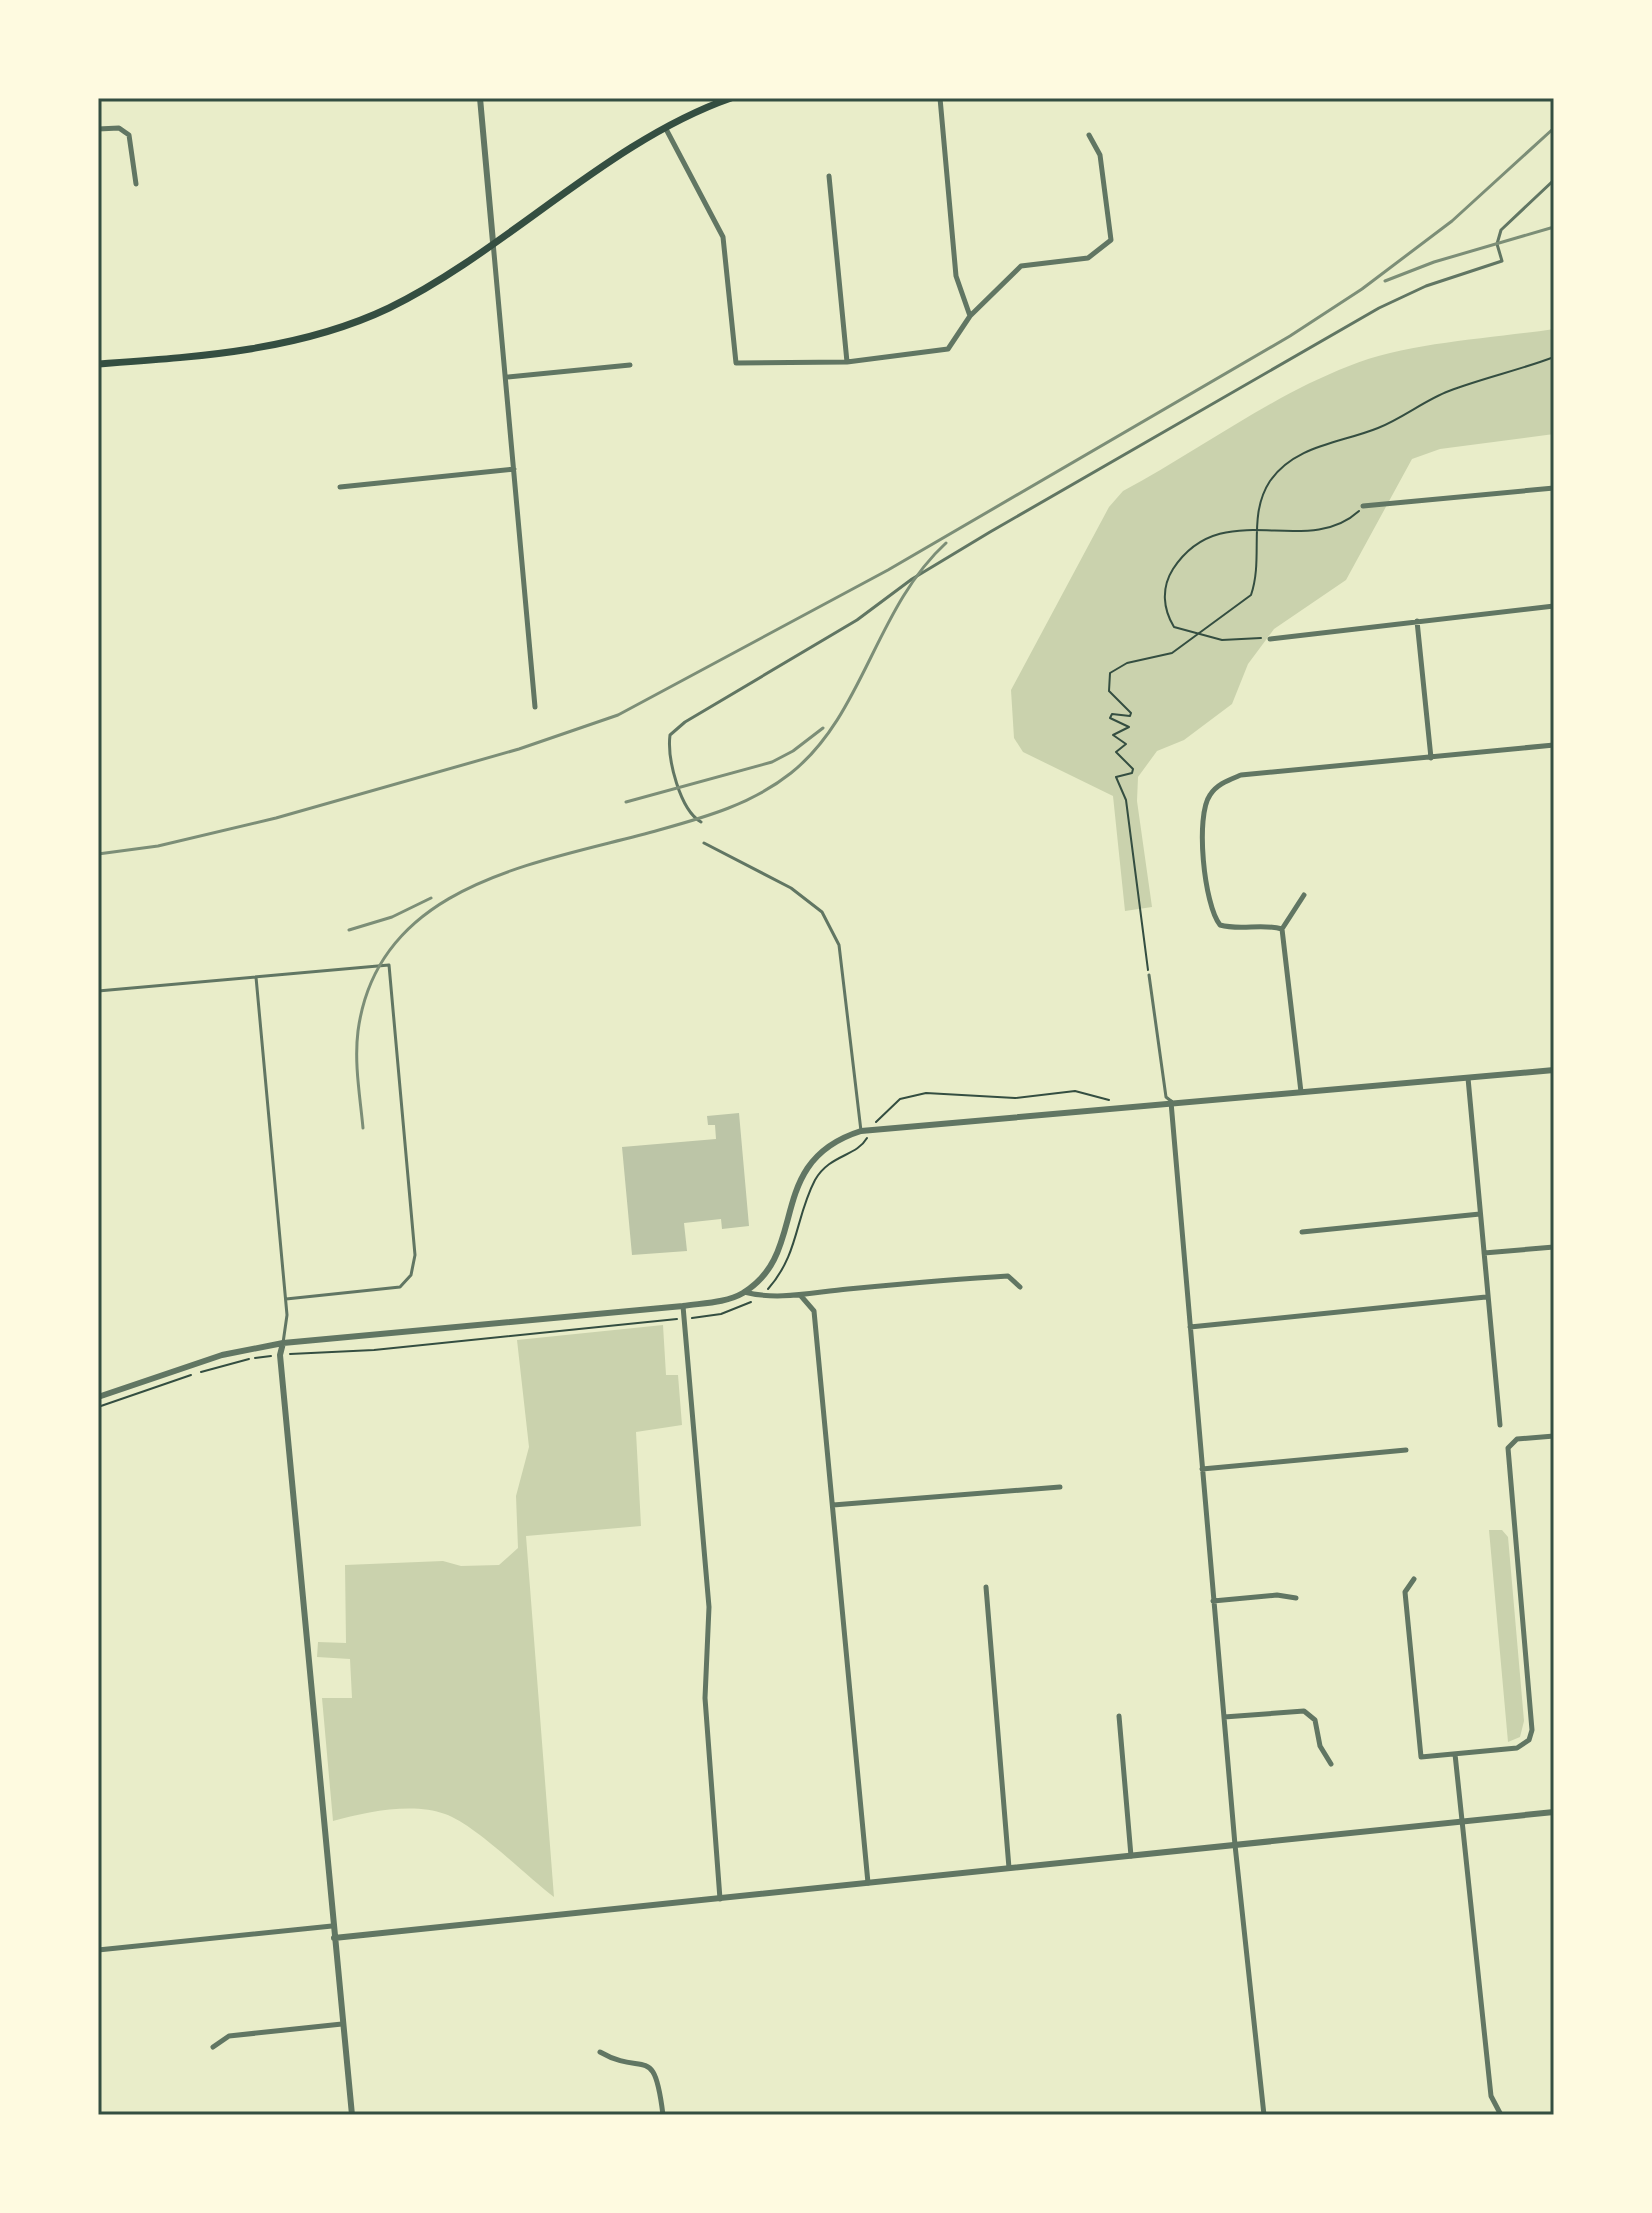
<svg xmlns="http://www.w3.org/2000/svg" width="1652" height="2213" viewBox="0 0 1652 2213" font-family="Mulish,sans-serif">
  <rect width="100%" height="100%" fill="#e9edc9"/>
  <path fill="#cad2ad" d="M1554 329V434L1440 449 1412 459 1346 580 1274 629 1248 664 1232 704 1184 740 1157 751 1138 777 1137 801 1152 907 1125 911 1113 796 1023 752 1014 738 1011 690 1109 507 1123 491C1198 451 1269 397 1349 366 1409 342 1489 339 1554 329Z
    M663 1325 666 1375H678L682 1425 636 1432 641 1526 526 1536 554 1897C525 1875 476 1825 445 1814 413 1802 365 1812 333 1821L322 1698H352L350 1659 317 1657 318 1642 346 1643 345 1565 443 1561 461 1566 499 1565 518 1548 516 1496 529 1447 517 1340Z
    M1489 1530H1502L1508 1537 1524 1721 1520 1737 1508 1742Z"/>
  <path fill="#bcc5a7" d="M739 1113 749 1226 722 1229 721 1219 684 1223 687 1251 632 1255 622 1147 716 1139 715 1125H708L707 1116Z"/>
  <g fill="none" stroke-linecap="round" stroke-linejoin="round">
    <path stroke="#344e41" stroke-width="2" d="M1261 638 1222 640 1174 627C1163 609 1161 588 1173 569 1222 494 1305 560 1359 511
      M1148 970 1126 800 1116 777 1132 773 1133 769 1116 752 1126 744 1113 735 1129 727 1110 718 1112 714 1130 716 1131 713 1109 691 1110 673 1127 663 1172 653 1251 595C1264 557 1247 516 1270 481 1295 445 1341 443 1378 428 1403 418 1425 400 1449 391 1483 378 1520 370 1554 357
      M876 1122 900 1099 926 1093 1015 1098 1075 1091 1109 1100
      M768 1289C799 1254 795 1218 815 1180 830 1154 856 1157 867 1138
      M692 1318 721 1314 751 1302
      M290 1354 374 1350 677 1319
      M255 1358 271 1356
      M201 1372 249 1359
      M98 1407 191 1375"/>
    <path stroke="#617663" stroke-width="3" d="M701 822C680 810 667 759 670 735L685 722 857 620 912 579 990 532 1379 308 1426 286 1502 261 1497 244 1501 230 1554 180
      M704 843 791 888 822 912 839 945 861 1131
      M1149 975 1166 1097 1171 1101
      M256 977 287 1315 283 1343
      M98 991 389 965 415 1255 411 1275 400 1287 286 1299"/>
    <path stroke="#617663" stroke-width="5" d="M940 98 956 276 970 316
      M98 129 119 128 129 135 136 184
      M666 129 723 237 736 363 847 362 948 349 970 316 1021 266 1088 258 1111 240 1100 155 1089 135
      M829 176 847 362
      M493 242 535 707
      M507 377 630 365
      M340 487 514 469
      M1363 506 1554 488
      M1417 621 1431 758
      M1270 639 1554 606
      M1282 929 1304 895
      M1468 1078 1500 1425
      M1301 1092 1282 929C1261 923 1241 931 1220 925 1204 905 1195 816 1210 795 1217 784 1229 780 1241 775L1554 745
      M1171 1102 1235 1845 1264 2115
      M1302 1232 1480 1214
      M1484 1253 1554 1247
      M744 1292C779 1301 813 1292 848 1289 901 1284 955 1279 1008 1276L1020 1287
      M801 1296 814 1311 868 1883
      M683 1306 709 1607 705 1698 720 1899
      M1190 1327 1486 1297
      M1202 1469 1406 1450
      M833 1505 1060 1487
      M1414 1579 1405 1592 1421 1757 1517 1748 1529 1740 1532 1730 1508 1448 1517 1439 1554 1436
      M986 1587 1009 1868
      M1213 1601 1277 1595 1296 1598
      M1119 1716 1131 1856
      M1224 1717 1304 1711 1315 1720 1320 1746 1331 1764
      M1455 1754 1491 2096 1501 2115
      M98 1950 332 1926
      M213 2047 229 2036 342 2024
      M600 2052C645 2078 654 2041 663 2115"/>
    <path stroke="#617663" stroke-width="6" d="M480 98 493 242
      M283 1343 280 1355 352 2115
      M98 1397 222 1355 283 1343 683 1306C702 1303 726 1303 743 1293 811 1252 763 1162 861 1131L1554 1070
      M334 1938 1554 1812"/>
    <path stroke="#344e41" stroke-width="7" d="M98 364C196 357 299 351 389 308 506 251 608 141 731 98"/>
    <path stroke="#7c8e77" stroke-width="3" d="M1385 281 1434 262 1554 227
      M626 802 772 762 793 751 823 728
      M98 854 158 846 276 818 519 749 618 715 888 570 1290 336 1362 289 1452 221 1554 128
      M349 930 392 917 431 898
      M363 1128C360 1096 354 1063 358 1031 378 881 541 863 659 830 706 817 752 804 791 773 864 715 875 608 946 543"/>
  </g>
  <rect width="1652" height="2213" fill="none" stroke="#fefae0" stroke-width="200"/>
  <rect x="100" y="100" width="1452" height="2013" fill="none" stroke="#344e41" stroke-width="3"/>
</svg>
